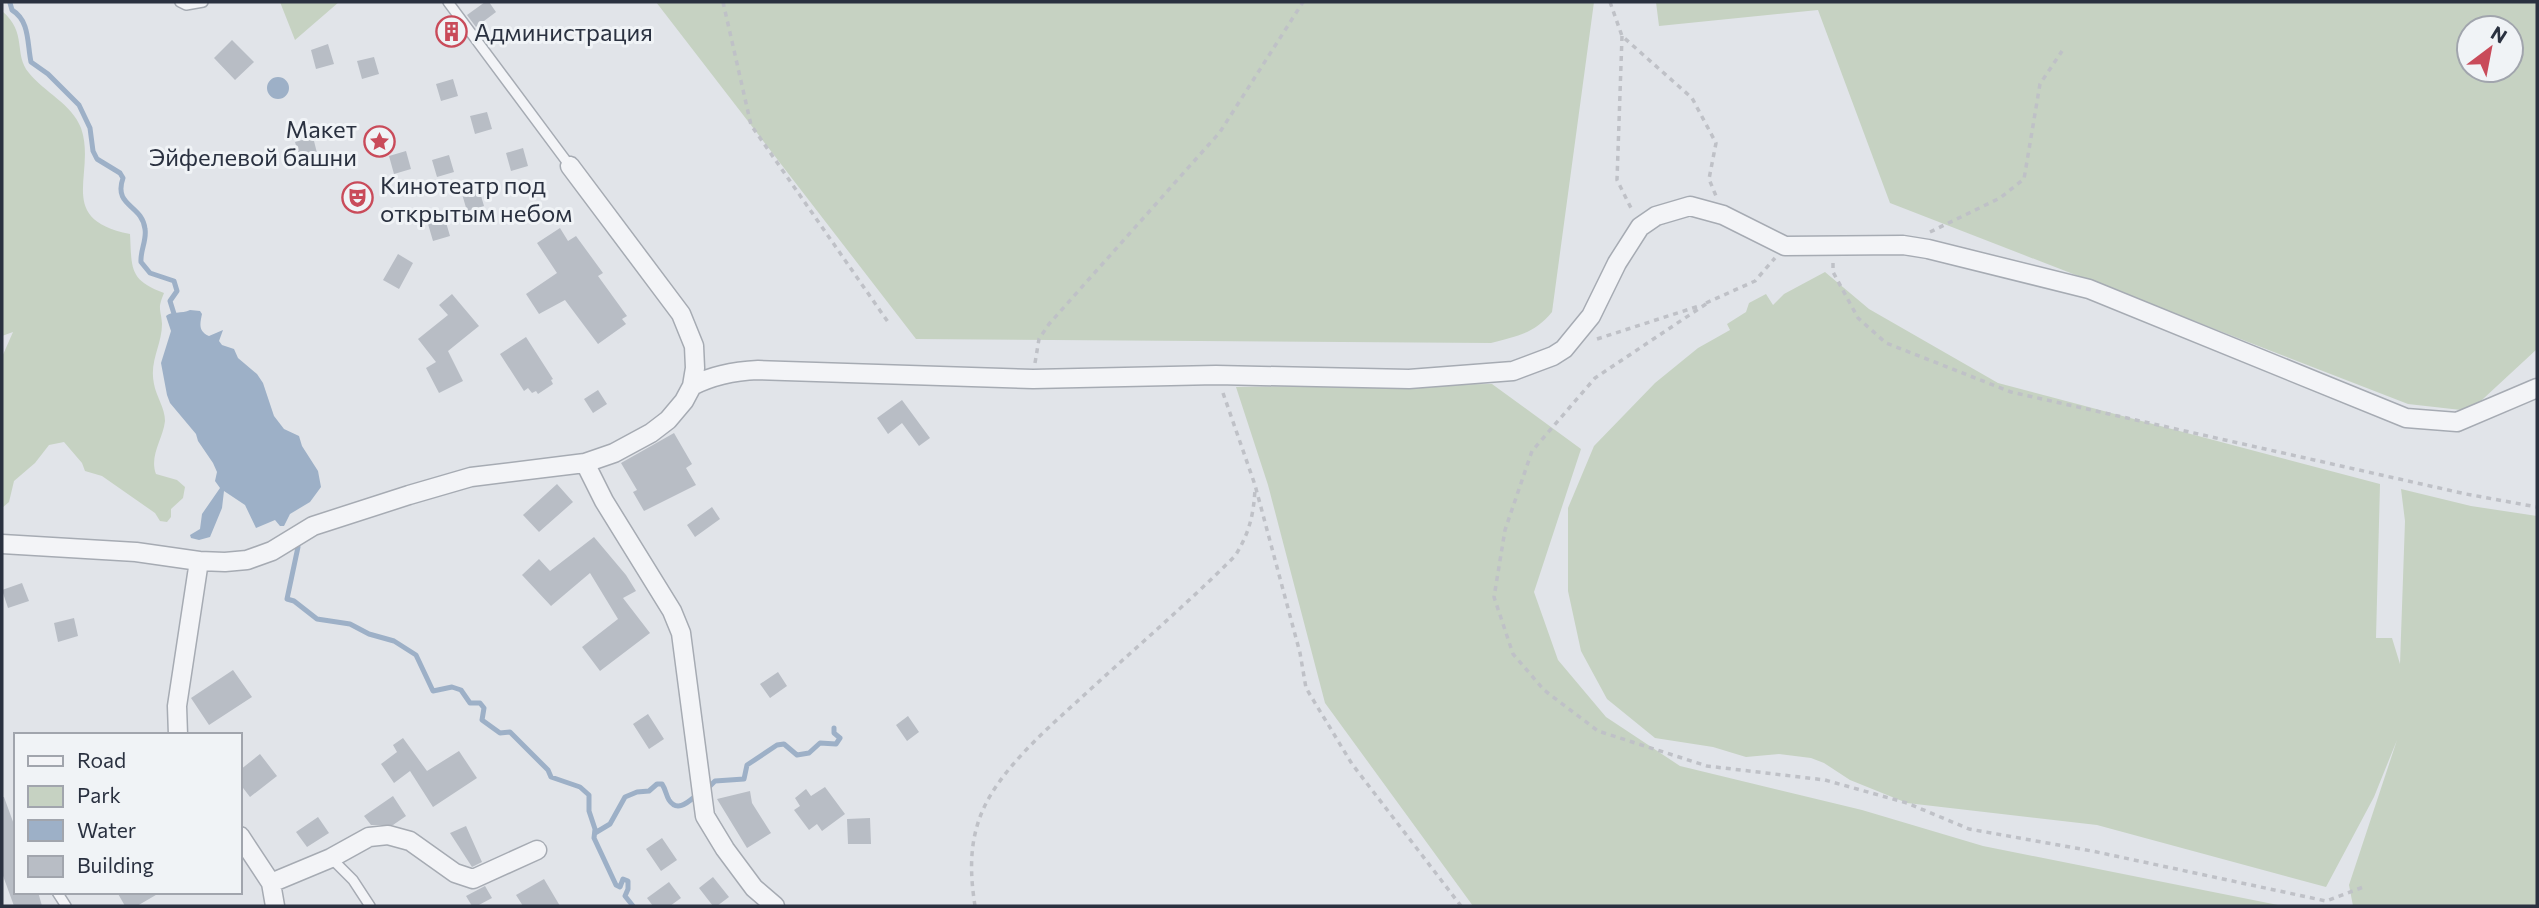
<svg xmlns="http://www.w3.org/2000/svg" width="2539" height="908" viewBox="0 0 2539 908" font-family="Commissioner,sans-serif">
  <rect width="100%" height="100%" fill="#e1e4e9"/>
  <path fill="#c6d2c2" fill-rule="evenodd" d="M280 2H339L295 40Z
    M656 2H1594L1552 312C1534 334 1517 336 1491 343L916 339Z
    M1656 2H2537V349L2470 411 2408 404 1890 203 1818 10 1659 26ZM2469 28H2511V70H2469Z
    M2 11C28 33 13 54 29 73 44 92 72 104 81 128 97 174 54 219 130 234 132 267 128 280 164 293 157 310 161 308 162 324 162 345 149 361 154 384 156 396 165 408 165 421 163 439 149 456 156 474L177 480 185 487 183 498 171 509V517L167 522 160 521 155 513 102 476 85 471 82 463 64 442 49 445 35 463 14 481 9 502 2 508V357L13 332 2 336Z
    M1825 272 1869 309 1998 383 2380 484 2376 638H2392L2400 664 2405 521 2401 489 2471 506 2537 516V906H2353L2349 885 2397 740 2374 797 2326 887 2097 825 1907 803 1850 780 1824 763 1811 758 1779 754 1746 757 1713 747 1655 738 1607 699 1581 651 1568 591V508L1594 446 1655 383 1698 348 1730 330 1727 324 1746 312 1749 303 1766 294 1773 305 1784 294Z
    M1492 384 1581 449 1534 592 1558 660 1606 717 1680 766 1862 810 1983 846 2283 906H1473L1325 703 1268 485 1236 387Z"/>
  <path fill="#9db0c7" d="M267 88a11 11 0 1 1 22 0a11 11 0 1 1-22 0Z
    M190 310 200 311 202 314C200 324 198 331 209 336L223 330 219 341 222 345 234 349 238 358 257 374 263 383 274 416 284 429 299 436 302 446 318 471 321 487 310 502 290 514 284 526H280L275 520 256 528 245 505 224 491 222 508 210 537 199 540 191 538 190 535 200 529 202 514 220 488 215 481 217 472 213 463 198 441 196 434 170 403 167 395 161 363 171 331 166 316C171 311 182 314 190 310Z"/>
  <g fill="none" stroke-linecap="round" stroke-linejoin="round">
    <path stroke="#9db0c7" stroke-width="5" d="M10 3 12 10C30 21 27 43 31 62L48 74 79 105 90 128 93 151 97 159 120 173 123 178C113 207 142 204 145 229 147 240 140 251 141 262L150 273 174 281 177 291 170 301 175 317
      M298 547 287 599 294 601 317 619 350 624 369 634 394 641 416 655 433 691 452 687 461 690 470 703H480L484 708 482 720 500 733 510 732 548 770 551 777 580 787 589 795V811L595 829 594 838 616 885 620 887 623 879 628 881V889L625 896 633 906
      M707 789 715 781 744 779 747 765 777 745 784 744 797 755 809 753 820 743 836 744 840 738 834 733V728
      M595 833 610 824 625 797 637 792 649 791 657 784H662C666 790 666 795 669 800 678 814 690 800 698 794"/>
  </g>
  <path fill="#b8bdc5" d="M485 2H489L496 12 476 27 467 15Z
    M450 17 464 36 451 46 438 26Z
    M232 40 254 62 235 80 214 58Z
    M328 44 334 64 316 69 311 50Z
    M374 57 379 74 362 79 357 61Z
    M453 79 458 96 441 101 436 84Z
    M487 112 492 129 475 134 470 116Z
    M313 137 318 157 301 162 295 142Z
    M523 148 528 166 511 171 506 153Z
    M406 151 411 169 394 174 389 156Z
    M449 155 454 172 437 177 432 160Z
    M479 189 484 206 467 211 462 194Z
    M445 219 450 236 433 241 428 224Z
    M560 228 568 241 576 236 603 273 598 276 627 316 622 319 626 324 598 344 565 300 539 314 526 294 557 273 537 243Z
    M398 254 413 263 399 289 383 280Z
    M452 294 479 326 448 351 463 381 439 393 426 368 436 362 418 339 448 315 439 305Z
    M526 337 553 379 551 380 553 384 538 394 536 391 532 393 528 388 524 391 500 354Z
    M598 390 607 404 593 413 584 399Z
    M902 400 930 438 919 446 902 423 888 434 877 418Z
    M674 433 692 464 686 468 696 485 644 511 633 492 637 490 621 463Z
    M557 484 573 502 539 532 523 515Z
    M712 507 720 519 695 537 687 525Z
    M594 537 626 575 636 591 623 598 650 633 600 671 582 647 618 619 590 573 551 606 522 575 539 559 550 571Z
    M22 583 29 601 8 608 2 590Z
    M74 618 78 636 58 642 54 623Z
    M233 670 252 697 209 725 191 698Z
    M778 672 787 686 770 698 760 684Z
    M648 714 664 739 649 749 633 724Z
    M908 716 919 732 907 741 896 725Z
    M403 738 427 771 459 751 477 778 433 807 410 771 394 783 381 764 397 752 393 745Z
    M260 754 277 776 250 797 240 784V770Z
    M825 787 845 814 822 831 817 824 809 830 794 810 800 806 795 798 806 789 811 796Z
    M750 791 752 803 771 833 747 848 717 799Z
    M393 796 406 816 393 825H371L364 816Z
    M2 797H4L16 830V892H38L42 906H14L2 873Z
    M318 817 329 833 307 847 296 832Z
    M870 818 871 844H848L847 819Z
    M466 826 482 862 472 867 450 833Z
    M662 838 677 860 661 871 646 849Z
    M713 877 729 897 717 906H713L699 888Z
    M544 879 560 906H523L516 895Z
    M669 882 681 898 670 906H653L647 898Z
    M485 886 492 898 477 906H472L466 896Z
    M117 892H161L137 906H125Z"/>
  <g fill="none" stroke-linecap="round" stroke-linejoin="round">
    <defs>
      <path id="lane" d="M180 2 186 5 203 2
        M448 2 570 166
        M331 858 353 880 370 906
        M57 892 66 906"/>
      <path id="street" d="M692 386C713 375 735 371 758 370L1033 379 1216 375 1409 379 1513 371 1553 356 1564 349 1591 316 1617 263 1640 227 1656 216 1690 206 1723 215 1785 246 1903 245 1928 249 2089 289 2406 418 2457 422 2537 388
        M585 463 604 501 672 611 681 633 705 816 725 849 754 888 775 906
        M2 544 136 552 199 561 225 562 247 560 272 551 313 526 409 495 471 477 585 463 614 453 651 433 668 420 684 401 692 386 695 368 694 346 681 314 570 166
        M178 735 177 706 199 561
        M240 836 271 883 275 906
        M271 883 331 858 369 837 388 835 410 841 455 873 473 879 537 850"/>
    </defs>
    <use href="#lane" stroke="#a6abb3" stroke-width="12"/>
    <use href="#street" stroke="#a6abb3" stroke-width="21"/>
    <path stroke="#bfc1c7" stroke-width="3.5" stroke-dasharray="5 5" stroke-linecap="butt" d="M723 2 751 125 888 322
      M1610 2 1622 36 1692 98 1716 143 1709 179 1716 196
      M1622 36 1617 180 1633 212
      M1930 232 2000 198 2024 179 2040 84 2062 51
      M1833 263V272L1858 318 1886 343 2011 392 2466 494 2537 507
      M1706 303 1755 281 1775 258
      M1706 304 1595 378 1532 451 1505 530 1494 597 1513 654 1544 690 1598 731 1707 766 1825 780 1907 803 1969 829 2092 851 2326 901 2366 886
      M1597 339 1699 306
      M1035 363 1039 339 1049 324 1220 132 1303 2
      M1223 393 1255 485 1300 653 1306 688 1352 764 1461 906
      M975 906C970 874 969 843 982 812 1000 769 1048 728 1082 697 1133 650 1186 605 1235 556 1249 534 1254 514 1255 488"/>
    <use href="#lane" stroke="#f3f4f7" stroke-width="9"/>
    <use href="#street" stroke="#f3f4f7" stroke-width="18"/>
  </g>
  <defs>
    <symbol id="building-ring" viewBox="-11 -11 22 22"><circle r="9.5" fill="#f0f3f6" stroke="#c94b5a" stroke-width="1.5"/><path d="M-4-6H4V6H1V3H-1V6H-4ZM-2.5-4.3h1.7v1.8h-1.7ZM.8-4.3h1.7v1.8H.8ZM-2.5-1h1.7V.8h-1.7ZM.8-1h1.7V.8H.8Z" fill="#c94b5a"/></symbol>
    <symbol id="sight-ring" viewBox="-11 -11 22 22"><circle r="9.5" fill="#f0f3f6" stroke="#c94b5a" stroke-width="1.5"/><path d="M0-6L1.8-2.2L6-1.7L2.9 1.2L3.7 5.4L0 3.3L-3.7 5.4L-2.9 1.2L-6-1.7L-1.8-2.2Z" fill="#c94b5a"/></symbol>
    <symbol id="theatre-ring" viewBox="-11 -11 22 22"><circle r="9.5" fill="#f0f3f6" stroke="#c94b5a" stroke-width="1.5"/><path d="M-5-5.5Q0-4 5-5.5V0Q5 5 0 6Q-5 5-5 0ZM-3.3-2.5H-1v1.5H-3.3ZM1-2.5H3.3v1.5H1ZM-2.8 1Q0 5.5 2.8 1Z" fill="#c94b5a"/></symbol>
  </defs>
  <g fill-rule="evenodd">
    <use href="#building-ring" x="434" y="14" width="35" height="35"/>
    <use href="#sight-ring" x="362" y="124" width="35" height="35"/>
    <use href="#theatre-ring" x="340" y="180" width="35" height="35"/>
  </g>
  <g text-anchor="middle" dominant-baseline="central" stroke-width="6" stroke-linejoin="round" paint-order="stroke">
    <g font-size="24" fill="#2a3140" stroke="#f0f3f6" text-anchor="start">
      <text x="474" y="31">Администрация</text>
      <text x="357" y="128" text-anchor="end">Макет<tspan x="357" dy="28">Эйфелевой башни</tspan></text>
      <text x="380" y="184">Кинотеатр под<tspan x="380" dy="28">открытым небом</tspan></text>
    </g>
  </g>
  <rect width="2539" height="908" fill="none" stroke="#2a3140" stroke-width="7"/>
  <rect x="14" y="733" width="228" height="161" fill="#f0f3f6" stroke="#a1a5ad" stroke-width="2"/>
  <rect x="28" y="756" width="35" height="10" fill="#f3f4f7" stroke="#a1a5ad" stroke-width="2"/>
  <text x="77" y="768" font-size="21" fill="#2a3140">Road</text>
  <rect x="28" y="786" width="35" height="21" fill="#c6d2c2" stroke="#a1a5ad" stroke-width="2"/>
  <text x="77" y="803" font-size="21" fill="#2a3140">Park</text>
  <rect x="28" y="820" width="35" height="21" fill="#9db0c7" stroke="#a1a5ad" stroke-width="2"/>
  <text x="77" y="838" font-size="21" fill="#2a3140">Water</text>
  <rect x="28" y="856" width="35" height="21" fill="#b8bdc5" stroke="#a1a5ad" stroke-width="2"/>
  <text x="77" y="873" font-size="21" fill="#2a3140">Building</text>
  <g transform="translate(2490 49) rotate(32)"><circle r="33" fill="#f0f3f6" stroke="#a1a5ad" stroke-width="2"/>
  <path d="M0-5L12 26L0 18L-12 26Z" fill="#c94b5a"/>
  <text y="-10" font-size="19" font-weight="bold" text-anchor="middle" fill="#2a3140">N</text>
  </g>
</svg>
